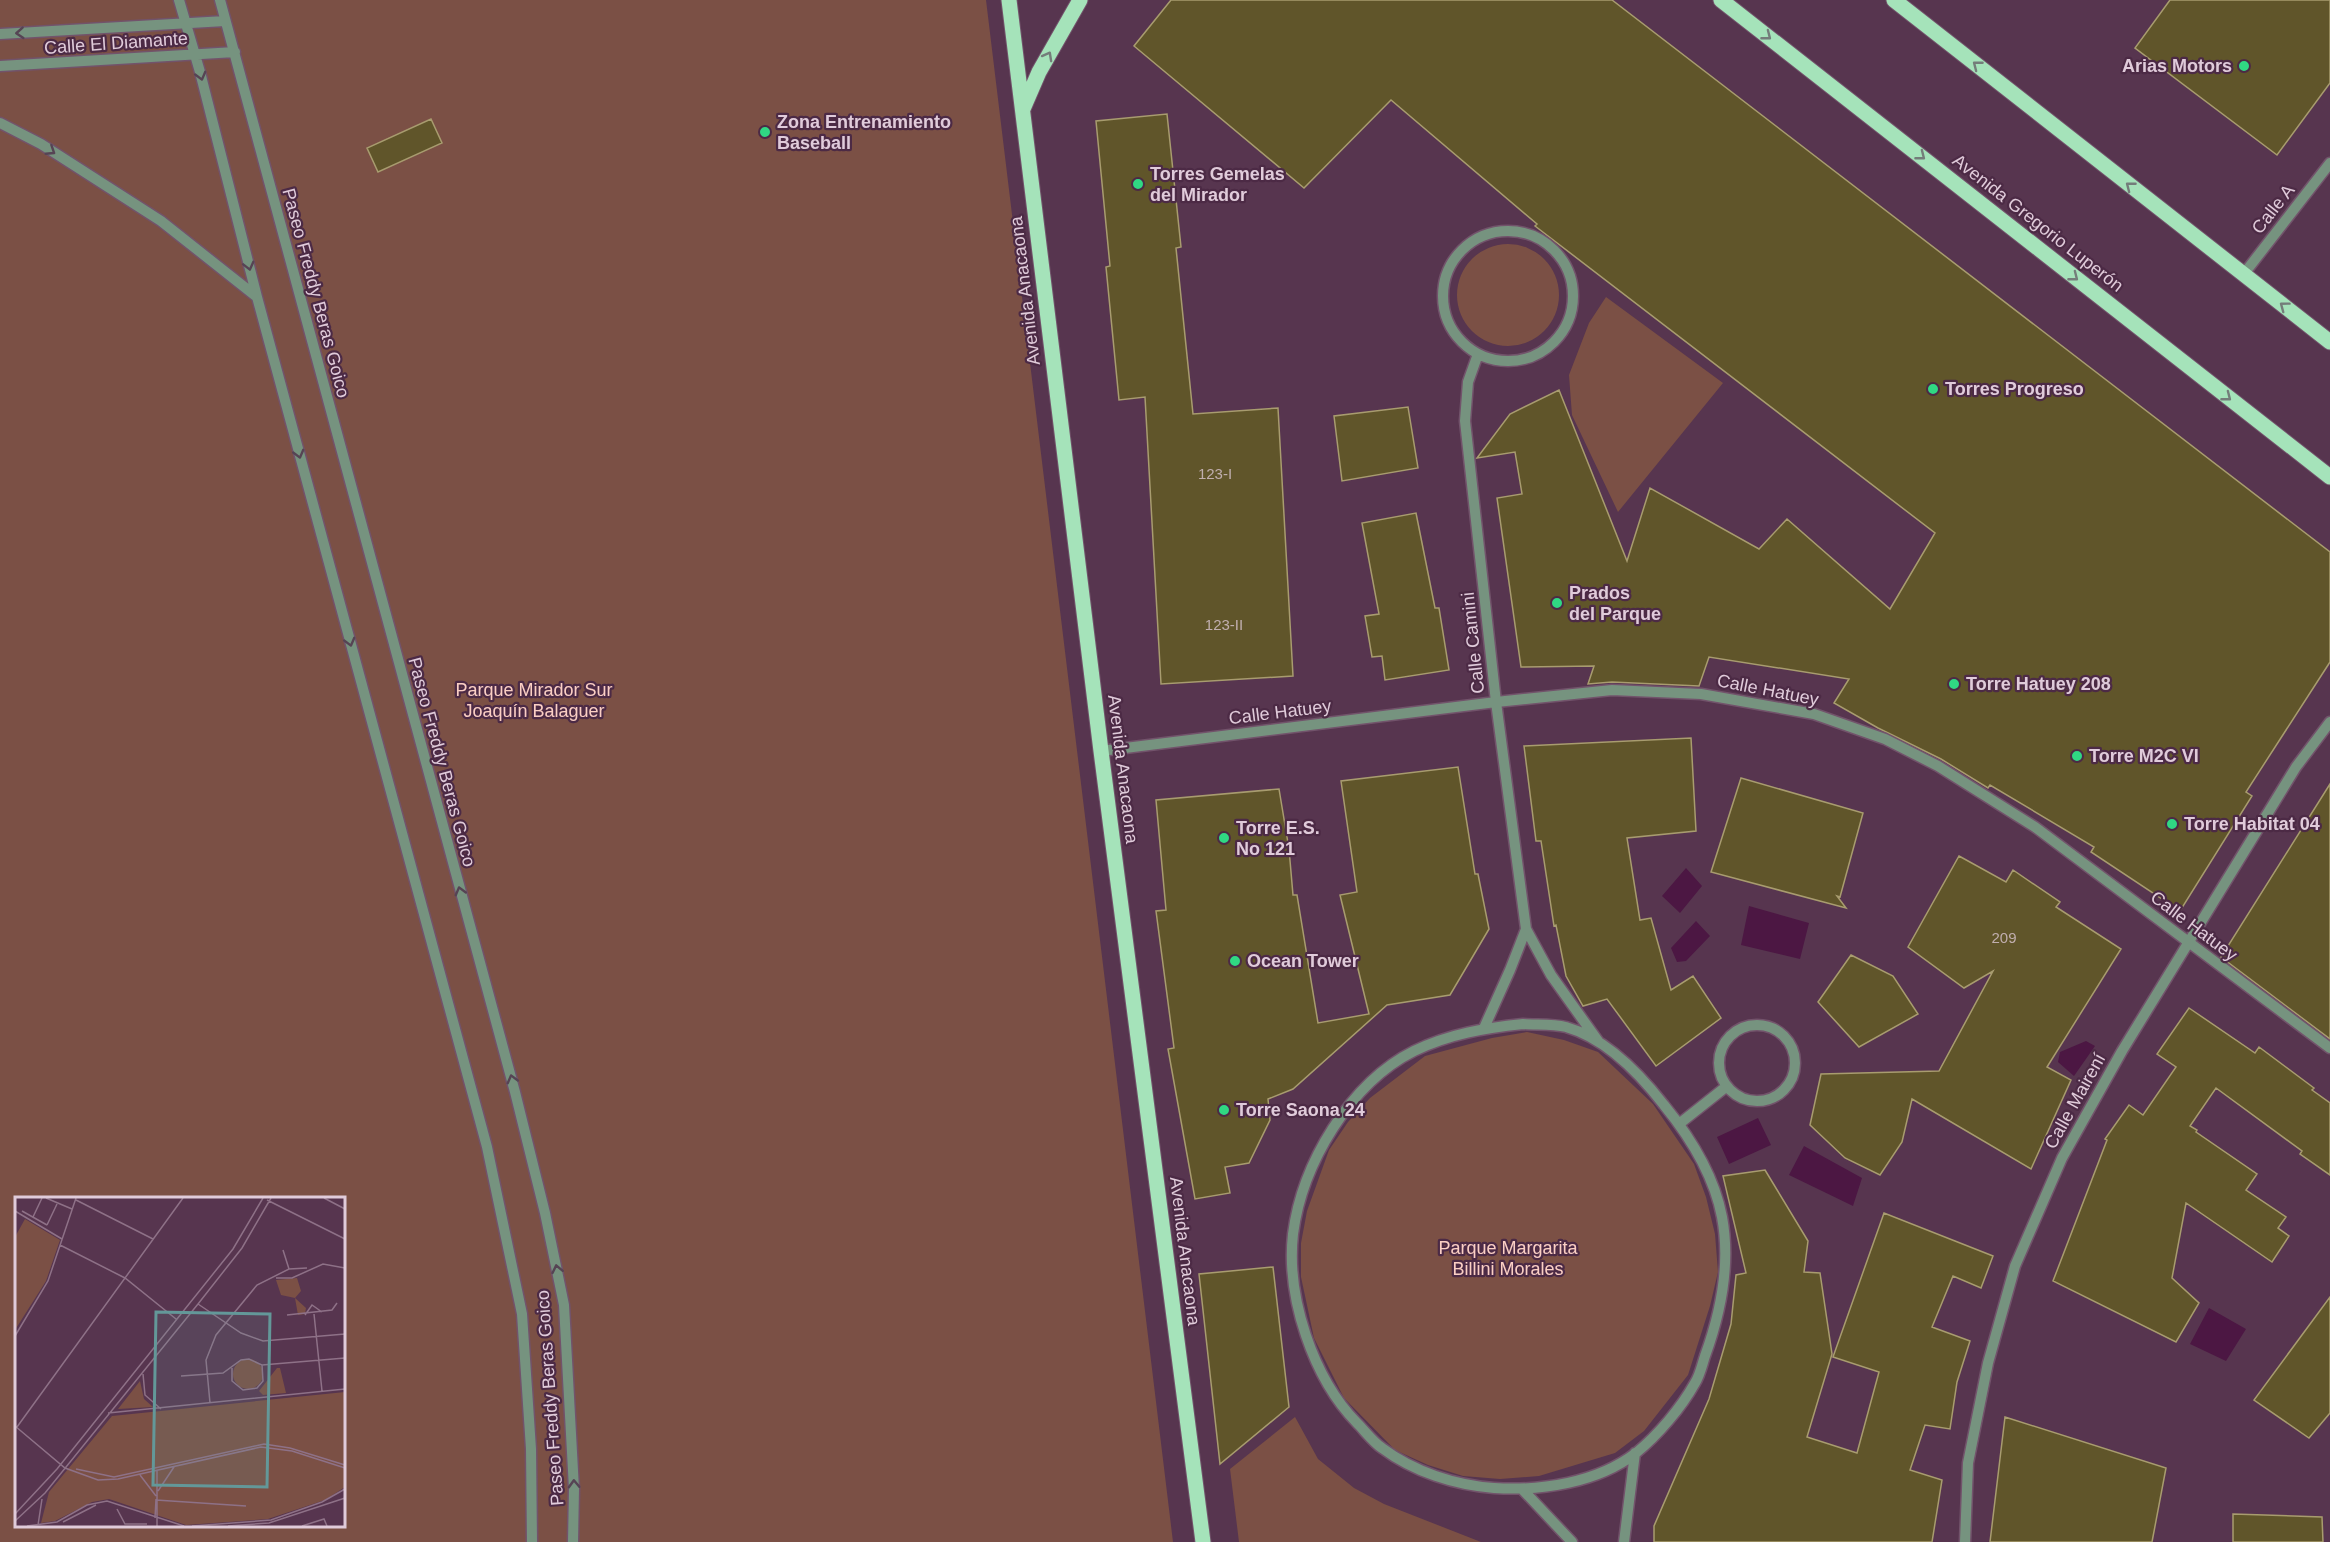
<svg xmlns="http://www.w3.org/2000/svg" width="2330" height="1542" viewBox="0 0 2330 1542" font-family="Helvetica,sans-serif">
  <rect width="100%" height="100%" fill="#57354f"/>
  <path fill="#7b5045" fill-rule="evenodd" d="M0 0H986L1173 1542H0ZM16 1198H344V1526H16Z
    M1457 295a51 51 0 1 1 102 0a51 51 0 1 1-102 0Z
    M1606 297 1723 383 1618 512 1572 415 1569 375 1589 323Z
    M1527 1032 1564 1040 1598 1052 1653 1104 1694 1164 1706 1197 1715 1234 1718 1272 1710 1306 1688 1375 1644 1431 1615 1453 1539 1476 1500 1479 1463 1476 1428 1465 1395 1450 1344 1398 1314 1338 1301 1277V1243L1307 1211 1329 1150 1348 1122 1370 1098 1425 1056 1492 1038Z
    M1295 1417 1318 1459 1354 1488 1384 1504 1481 1542H1239L1230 1469Z"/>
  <path fill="#4c1743" d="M1686 868 1702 886 1680 913 1662 896Z
    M1749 906 1809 923 1800 959 1741 945Z
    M1696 921 1710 936 1686 961 1677 962 1671 948Z
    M2086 1041 2095 1046 2074 1076 2058 1062 2060 1052Z
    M1758 1118 1771 1145 1729 1164 1717 1137Z
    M1804 1146 1862 1178 1853 1206 1789 1175Z
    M2209 1308 2246 1329 2226 1361 2190 1344Z"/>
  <path fill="#60552a" stroke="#a89c6f" stroke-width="1.5" d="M1171 0H1612L2330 552V662L2246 792 2252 796 2180 911 2091 852 2094 847 1990 785 1988 788 1941 759 1878 728 1834 703 1849 679 1709 657 1699 686 1612 682 1588 684 1594 666 1521 667 1497 498 1522 494 1515 452 1477 458 1510 414 1559 390 1627 561 1650 488 1759 549 1787 519 1890 609 1935 533 1535 226 1537 224 1391 100 1304 188 1134 46Z
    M2170 0H2330V83L2277 155 2135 48Z
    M1167 114 1181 247 1176 248 1193 414 1278 408 1293 676 1161 684 1145 397 1119 400 1106 267 1110 266 1096 121Z
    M431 119 442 143 378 172 367 148Z
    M1408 407 1418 468 1342 481 1334 416Z
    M1416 513 1435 608H1439L1449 670 1385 680 1382 656 1372 657 1365 616 1379 614 1362 523Z
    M1691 738 1696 831 1627 838 1640 920 1651 918 1671 990 1693 976 1721 1018 1656 1066 1607 999 1583 1006 1566 976 1556 925 1554 926 1541 841H1536L1524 746Z
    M1458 767 1475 874H1478L1489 929 1450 995 1387 1005 1293 1089 1268 1099 1270 1120 1249 1163 1225 1167 1230 1193 1195 1199 1168 1049 1174 1048 1156 911 1166 910 1156 800 1279 789 1289 849 1293 895H1297L1318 1023 1369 1014 1340 895 1357 892 1341 781Z
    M1741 778 1863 813 1840 897 1837 896 1846 908 1711 872Z
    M2330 784V1039L2221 957Z
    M1959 856 2006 882 2013 870 2060 902 2056 907 2121 949 2047 1067 2071 1080 2031 1169 1912 1099 1902 1142 1880 1175 1845 1158 1810 1125 1821 1074 1939 1071 1993 971 1964 988 1908 947Z
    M1851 955 1893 976 1918 1014 1859 1047 1818 1002Z
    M2189 1008 2255 1053 2259 1047 2314 1088 2312 1090 2330 1103V1175L2300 1154 2302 1151 2216 1088 2190 1126 2197 1130 2196 1132 2257 1174 2246 1190 2286 1217 2278 1228 2289 1236 2272 1262 2186 1203 2172 1278 2199 1303 2176 1342 2053 1281 2107 1140 2105 1139 2129 1105 2143 1115 2176 1067 2157 1054Z
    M1765 1170 1808 1241 1804 1272 1820 1273 1832 1354 1807 1437 1857 1453 1879 1372 1833 1357 1884 1213 1993 1256 1981 1288 1953 1276 1932 1327 1970 1341 1957 1382 1950 1429 1925 1425 1910 1470 1942 1480 1932 1542H1654V1526L1709 1399 1731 1324 1736 1275 1746 1273 1723 1176Z
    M1273 1267 1289 1407 1220 1464 1199 1274Z
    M2330 1297V1413L2309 1438 2254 1400Z
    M2005 1417 2166 1468 2152 1542H1990Z
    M2233 1514 2322 1517 2323 1542H2233Z"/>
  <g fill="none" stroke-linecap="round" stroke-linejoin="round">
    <defs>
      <path id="minor" d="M179 0 200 72 257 297 487 1147 522 1314 531 1449 532 1542
        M220 0 515 1092 545 1213 564 1305 574 1489 573 1542
        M0 34 225 21
        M0 66 235 52
        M0 123 41 144 161 221 257 297
        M1443 296a65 65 0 1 1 130 0a65 65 0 1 1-130 0Z
        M2243 275 2330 163
        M1478 354 1468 382 1465 421 1496 702 1526 929 1551 975 1598 1041
        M1101 751 1496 702 1612 690 1701 694 1814 714 1885 739 1938 766 2035 827 2330 1048
        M1523 1024C1537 1025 1553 1024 1566 1027 1605 1038 1640 1074 1664 1105 1691 1138 1714 1175 1722 1217 1731 1265 1721 1312 1705 1356 1702 1365 1700 1375 1695 1383 1681 1408 1658 1435 1636 1453 1597 1483 1541 1491 1494 1488 1455 1485 1414 1472 1382 1448 1373 1442 1365 1431 1357 1423 1313 1378 1286 1297 1293 1234 1302 1164 1350 1083 1414 1051 1449 1034 1485 1028 1523 1024Z
        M1719 1063a38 38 0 1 1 76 0a38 38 0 1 1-76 0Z
        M1484 1028 1510 970 1526 929
        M1679 1124 1727 1086
        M1523 1490 1572 1542
        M1624 1542 1635 1453
        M1965 1542 1968 1463 1988 1363 2015 1266 2062 1158 2122 1051 2296 767 2330 722"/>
      <path id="major" d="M1009 0 1101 751 1203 1542
        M1721 0 2330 477
        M1894 0 2330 342
        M1023 109 1039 72 1080 0"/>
    </defs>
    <use href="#minor" stroke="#72536b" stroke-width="13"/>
    <use href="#major" stroke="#72536b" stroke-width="17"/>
    <use href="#minor" stroke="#76937f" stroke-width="10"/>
    <use href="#major" stroke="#a5e3ba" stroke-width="15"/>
  </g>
  <defs><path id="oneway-chevron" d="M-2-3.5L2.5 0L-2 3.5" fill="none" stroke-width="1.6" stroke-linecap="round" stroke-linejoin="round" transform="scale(1.5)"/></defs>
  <g stroke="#564454">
    <use href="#oneway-chevron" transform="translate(20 33) rotate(176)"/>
    <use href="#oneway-chevron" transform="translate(201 76) rotate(75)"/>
    <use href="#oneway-chevron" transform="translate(51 151) rotate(33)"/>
    <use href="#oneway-chevron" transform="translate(249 266) rotate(76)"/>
    <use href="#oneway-chevron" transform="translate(299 454) rotate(75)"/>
    <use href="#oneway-chevron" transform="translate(350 642) rotate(75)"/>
    <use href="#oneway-chevron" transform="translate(460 891) rotate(-105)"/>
    <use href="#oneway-chevron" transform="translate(512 1079) rotate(-105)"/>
    <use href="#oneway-chevron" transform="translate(557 1269) rotate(-102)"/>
    <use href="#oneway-chevron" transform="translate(574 1484) rotate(-92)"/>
  </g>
  <g stroke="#747d7a">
    <use href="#oneway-chevron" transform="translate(1767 36) rotate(38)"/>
    <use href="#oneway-chevron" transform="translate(1048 56) rotate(-61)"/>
    <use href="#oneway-chevron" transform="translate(1977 65) rotate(-142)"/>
    <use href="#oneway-chevron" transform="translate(1921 156) rotate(38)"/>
    <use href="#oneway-chevron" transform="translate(2130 186) rotate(-142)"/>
    <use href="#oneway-chevron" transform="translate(2074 277) rotate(38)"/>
    <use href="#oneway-chevron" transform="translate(2284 306) rotate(-143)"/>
    <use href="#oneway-chevron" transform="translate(2227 397) rotate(38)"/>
  </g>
  <g fill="#30d883" stroke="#4c2a45" stroke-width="2">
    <circle cx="2244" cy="66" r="6"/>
    <circle cx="765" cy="132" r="6"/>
    <circle cx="1138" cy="184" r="6"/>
    <circle cx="1933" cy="389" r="6"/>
    <circle cx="1557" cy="603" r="6"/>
    <circle cx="1954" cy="684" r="6"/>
    <circle cx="2077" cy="756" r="6"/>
    <circle cx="2172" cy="824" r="6"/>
    <circle cx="1224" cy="838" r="6"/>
    <circle cx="1235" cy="961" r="6"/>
    <circle cx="1224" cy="1110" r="6"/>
  </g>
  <g text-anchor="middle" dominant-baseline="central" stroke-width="4.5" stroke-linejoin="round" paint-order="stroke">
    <g font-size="15" fill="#c0aeae">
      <text x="1215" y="473">123-I</text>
      <text x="1224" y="624">123-II</text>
      <text x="2004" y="937">209</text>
    </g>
    <g font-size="18" fill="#e0cbda" stroke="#4c2a45">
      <text transform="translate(116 43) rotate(-4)">Calle El Diamante</text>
      <text transform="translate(2273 209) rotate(-52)">Calle A</text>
      <text transform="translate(2038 223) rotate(38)">Avenida Gregorio Luperón</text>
      <text transform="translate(1025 291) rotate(-97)">Avenida Anacaona</text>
      <text transform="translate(316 293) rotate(75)">Paseo Freddy Beras Goico</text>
      <text transform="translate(1473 643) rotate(-96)">Calle Camini</text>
      <text transform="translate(1768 690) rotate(11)">Calle Hatuey</text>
      <text transform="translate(1280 712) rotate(-7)">Calle Hatuey</text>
      <text transform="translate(442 762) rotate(75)">Paseo Freddy Beras Goico</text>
      <text transform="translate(1123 769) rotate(83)">Avenida Anacaona</text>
      <text transform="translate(2194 926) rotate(37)">Calle Hatuey</text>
      <text transform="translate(2075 1101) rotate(-61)">Calle Mairení</text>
      <text transform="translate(1185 1251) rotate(83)">Avenida Anacaona</text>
      <text transform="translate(550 1398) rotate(-94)">Paseo Freddy Beras Goico</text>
    </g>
    <g font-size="18" font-weight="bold" fill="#e0cbda" stroke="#4c2a45" text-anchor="start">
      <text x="2232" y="66" text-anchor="end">Arias Motors</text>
      <text x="777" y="122">Zona Entrenamiento<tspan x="777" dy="21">Baseball</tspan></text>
      <text x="1150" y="174">Torres Gemelas<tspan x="1150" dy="21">del Mirador</tspan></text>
      <text x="1945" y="389">Torres Progreso</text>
      <text x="1569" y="593">Prados<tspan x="1569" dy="21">del Parque</tspan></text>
      <text x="1966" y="684">Torre Hatuey 208</text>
      <text x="2089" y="756">Torre M2C VI</text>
      <text x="2184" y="824">Torre Habitat 04</text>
      <text x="1236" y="828">Torre E.S.<tspan x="1236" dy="21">No 121</tspan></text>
      <text x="1247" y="961">Ocean Tower</text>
      <text x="1236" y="1110">Torre Saona 24</text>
    </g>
    <g font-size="18" fill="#fbcfc4" stroke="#4c2a45">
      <text x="534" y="690">Parque Mirador Sur<tspan x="534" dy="21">Joaquín Balaguer</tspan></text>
      <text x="1508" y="1248">Parque Margarita<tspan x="1508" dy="21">Billini Morales</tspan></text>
    </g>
  </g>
  <g transform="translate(15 1197)">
    <rect width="330" height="330" fill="#57354f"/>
    <path d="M10 22 45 43 31 84 0 133V40ZM282 81 286 94 280 101 291 111 290 117 283 118 280 101 266 98 261 83ZM218 177a15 15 0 1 1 30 0a15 15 0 1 1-30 0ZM262 171H265L271 196 248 198 244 194ZM125 184 129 202 138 210 103 212ZM330 195V290L310 303 253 322 171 328 94 302 77 305 40 324 26 326 34 295 97 219Z" fill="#7b5045"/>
    <path fill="none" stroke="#8e7187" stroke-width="1.5" d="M31 1 57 12M309 1 330 12M61 3 138 42M252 3 330 42M0 14 47 42M7 14 32 28M18 20 27 1M32 28 42 7M45 48 110 81 161 122M268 53 274 72M261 81H277L308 67 330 71M183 107 226 136 248 144 330 137M299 117 307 194M272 118 317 113 322 106M290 118 297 108 307 115M0 139 33 84 61 1M247 168 330 161M128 177 130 198 146 212M166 179 208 176 226 163 234 162 247 168 248 184 242 191 228 193 217 184V171M195 206 191 163 201 138 242 88 274 72 292 71M93 216 330 192M0 229 50 271 83 283 103 282 246 250 277 254 330 271M2 230 168 1M61 272 99 280 249 247 275 251 330 268M142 273V329M125 278 141 299M143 294 159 270M141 303 231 309M102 312 110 327H132M0 317 42 272 218 52 248 1M140 321 141 302M0 324 30 296 183 107 227 51 256 1M48 325 81 308M23 328 27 302M12 329 42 325 72 308 92 304 169 329M177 329 256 323 307 305 330 292M213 329 254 326 330 301M287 329 309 322 312 329"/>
    <path fill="#639899" fill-opacity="0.15" stroke="#639899" stroke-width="3" d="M141 115 255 117 252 290 138 288Z"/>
    <rect width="330" height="330" fill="none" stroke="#e0cbda" stroke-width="3"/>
  </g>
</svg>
